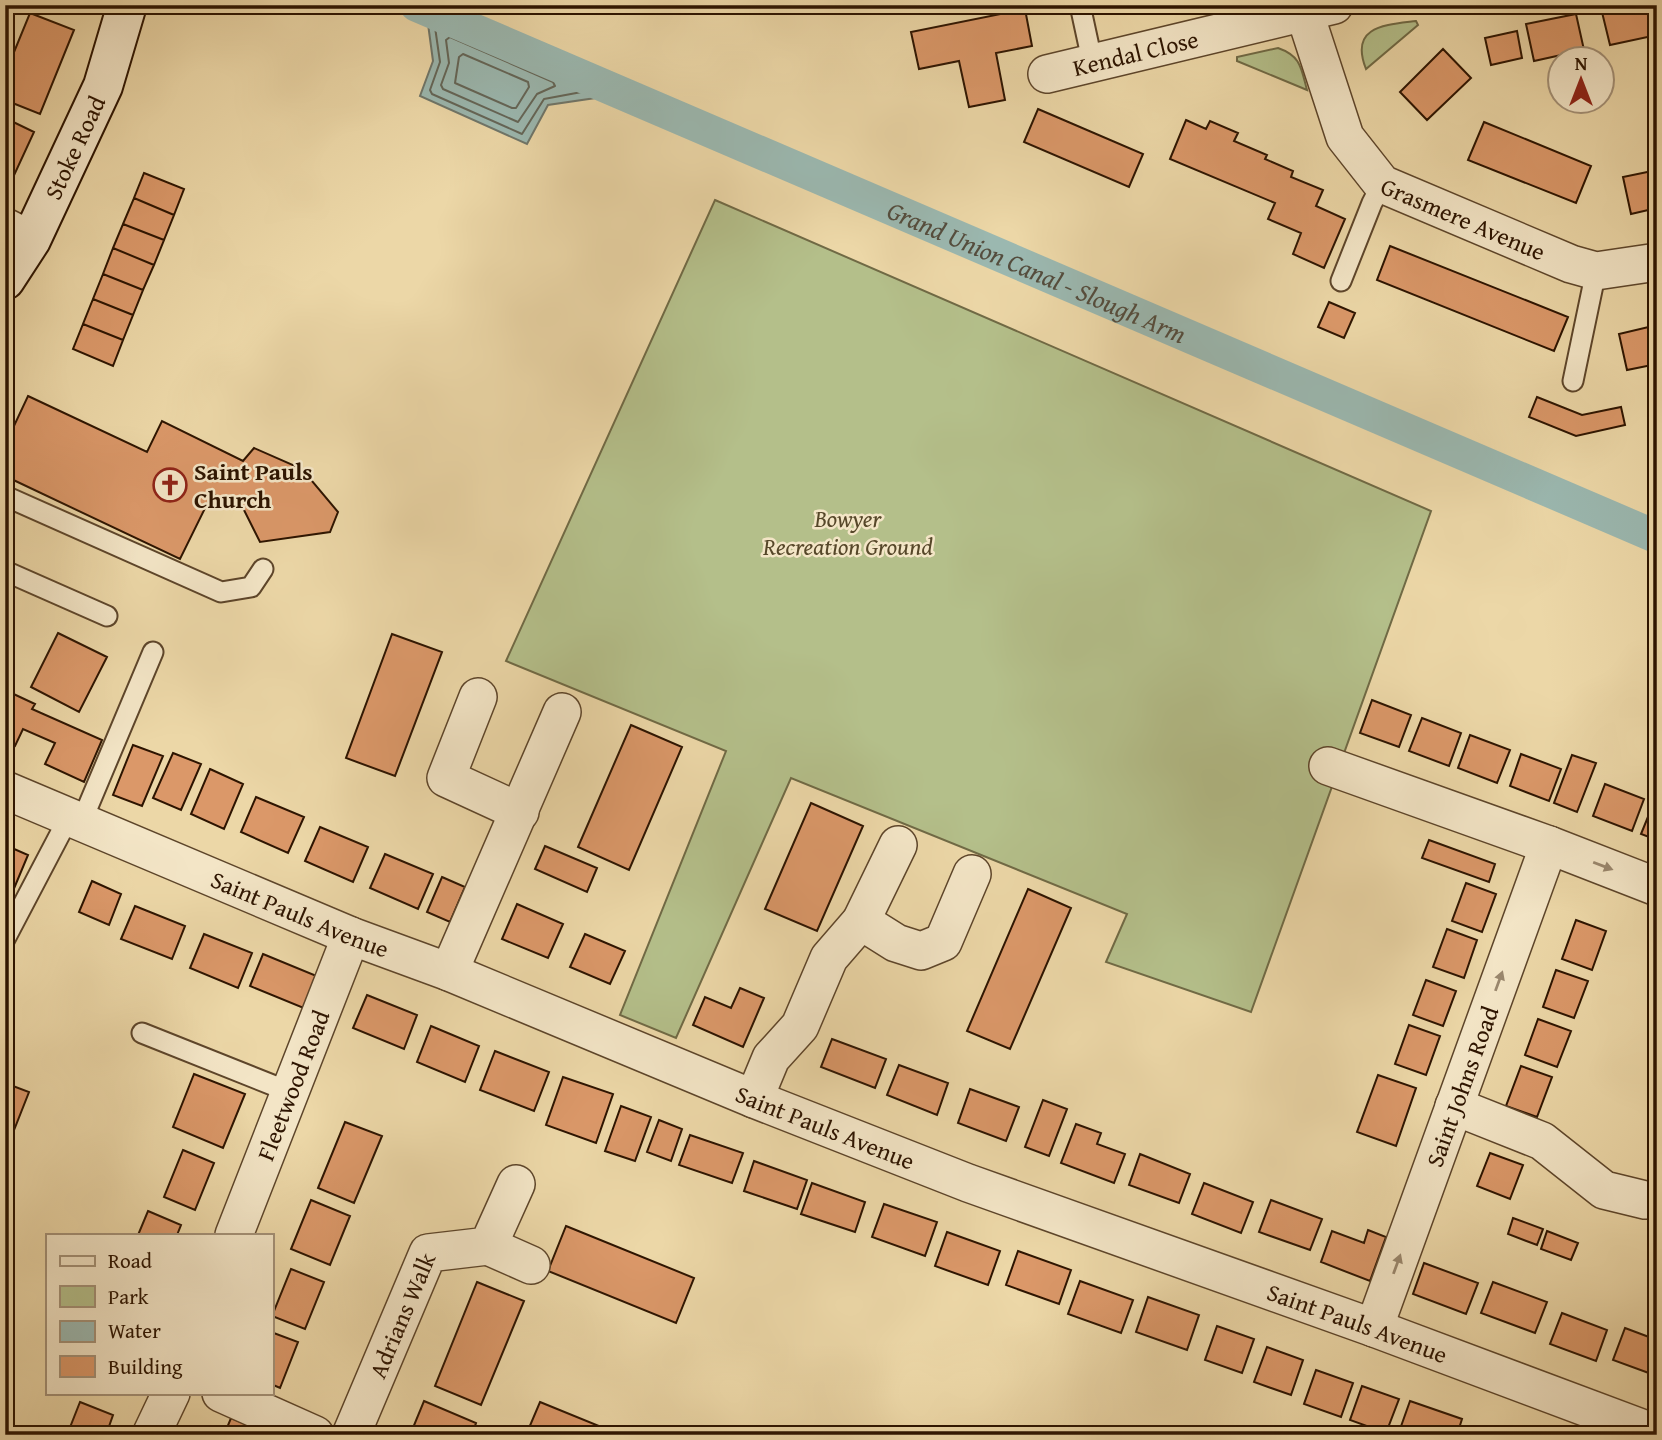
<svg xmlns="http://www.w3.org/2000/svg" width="1662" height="1440" viewBox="0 0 1662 1440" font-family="'Gentium Book Plus',serif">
  <rect width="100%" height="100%" fill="#ecd7a7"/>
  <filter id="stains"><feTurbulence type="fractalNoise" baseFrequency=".00286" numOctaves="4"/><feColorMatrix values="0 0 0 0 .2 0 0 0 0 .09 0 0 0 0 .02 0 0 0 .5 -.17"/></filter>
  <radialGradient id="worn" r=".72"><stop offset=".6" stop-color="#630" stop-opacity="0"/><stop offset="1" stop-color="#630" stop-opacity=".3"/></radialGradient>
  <path fill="#b4bf8a" stroke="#706a45" stroke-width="2" d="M1416 21 1418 25 1366 69C1349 26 1385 25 1416 21Z
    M1278 48C1301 56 1301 68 1307 90L1237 61V57Z
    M715 200 1431 511 1251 1012 1106 962 1127 914 791 778 676 1038 620 1015 726 751 506 661Z"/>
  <path fill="#9bb8b0" stroke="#6f766a" stroke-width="2" d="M426 9 623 94 548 105 527 144 420 96 433 61Z"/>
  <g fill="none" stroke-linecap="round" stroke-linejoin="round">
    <path stroke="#646658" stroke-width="2" d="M439 23 586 86 587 91 544 99 522 134 432 94 430 90 440 62 435 27Z
      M450 37 553 82 555 86 537 94 518 122 443 89 441 85 449 63 446 40Z
      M463 54 528 82 529 87 516 108H512L455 83 459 57Z"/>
    <path stroke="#9bb8b0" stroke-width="33" id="s1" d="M416 5 1657 537"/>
  </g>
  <path fill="#db9869" stroke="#2d1400" stroke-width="2" d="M1616 5H1657V35L1610 45 1601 8Z
    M1025 9 1032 46 996 53 1005 100 969 107 959 61 919 69 911 32Z
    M30 13 74 30 40 114 5 100V74Z
    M1576 14 1584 50 1534 61 1526 24Z
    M1517 31 1522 58 1491 65 1485 38Z
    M1443 49 1471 78 1427 120 1400 92Z
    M1038 109 1143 154 1129 187 1024 142Z
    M5 118 34 132 10 184 5 182Z
    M1186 120 1206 129 1210 121 1238 133 1234 141 1267 155 1265 159 1293 171 1291 177 1323 190 1316 206 1345 219 1324 268 1293 254 1301 233 1268 219 1275 203 1170 159Z
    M1484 122 1591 166 1576 203 1468 160Z
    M1657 170V208L1631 214 1623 177Z
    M144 173 184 189 174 215 134 198Z
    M134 198 174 215 164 240 123 224Z
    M123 224 164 240 154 265 113 248Z
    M1390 246 1568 317 1554 351 1377 280Z
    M113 248 154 265 143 290 103 274Z
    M103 274 143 290 133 315 93 299Z
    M93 299 133 315 123 340 83 324Z
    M1329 302 1355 313 1344 338 1318 327Z
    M83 324 123 340 113 366 73 349Z
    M1657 325V364L1627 370 1619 334Z
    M28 396 147 452 162 421 243 461 254 448 302 469 338 512 330 532 260 542 243 508 212 494 180 559 5 476V445Z
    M1537 397 1582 415 1621 407 1625 425 1576 436 1529 417Z
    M58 633 107 657 79 712 31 687Z
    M392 634 442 652 395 776 346 758Z
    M5 690 35 704 32 709 102 740 84 782 45 764 55 743 23 729 15 746 5 741Z
    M1372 700 1411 715 1399 747 1360 733Z
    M1422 718 1461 733 1449 766 1409 751Z
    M631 725 682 747 629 870 578 847Z
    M1470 735 1510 750 1497 783 1458 768Z
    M133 745 163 756 142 806 113 795Z
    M173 753 201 764 181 810 153 798Z
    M1521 754 1561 769 1549 801 1510 786Z
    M1572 755 1596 763 1577 812 1554 803Z
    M210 769 243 784 224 829 191 814Z
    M1605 784 1644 799 1632 831 1593 816Z
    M256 797 304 817 288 853 241 832Z
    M1654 802 1657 803V840L1641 834Z
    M811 803 863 826 817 931 765 909Z
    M320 827 368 847 353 882 305 861Z
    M1429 840 1495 864 1489 882 1422 858Z
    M5 845 28 855 5 910Z
    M545 846 597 868 587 892 535 869Z
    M385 854 433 874 418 909 370 888Z
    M442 877 465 887 450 922 427 912Z
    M92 881 121 894 109 925 79 912Z
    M1466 883 1496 894 1482 932 1452 921Z
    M1028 889 1071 908 1010 1049 967 1031Z
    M517 904 563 924 548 958 502 939Z
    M135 906 185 926 172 959 121 939Z
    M1576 920 1606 931 1592 970 1562 959Z
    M1447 929 1477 940 1464 978 1433 967Z
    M204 934 252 953 238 988 190 968Z
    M585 934 625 951 610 984 570 967Z
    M263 954 319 977 306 1009 250 986Z
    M1556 970 1588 981 1574 1018 1543 1007Z
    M1426 980 1456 991 1443 1026 1413 1015Z
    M740 988 764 998 743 1047 693 1025 705 997 731 1008Z
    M367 995 417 1015 404 1049 353 1028Z
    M1538 1019 1571 1031 1557 1067 1525 1055Z
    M1409 1025 1440 1036 1426 1075 1395 1064Z
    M431 1026 479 1046 465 1082 417 1062Z
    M832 1039 886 1059 875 1088 821 1067Z
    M495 1051 549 1072 534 1111 480 1090Z
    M899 1065 948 1083 937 1115 887 1095Z
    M1521 1066 1552 1077 1537 1117 1506 1106Z
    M194 1074 245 1094 223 1148 173 1127Z
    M1378 1075 1416 1088 1396 1146 1357 1132Z
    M563 1077 613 1094 596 1143 546 1125Z
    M5 1083 29 1092 5 1153Z
    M970 1089 1019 1107 1006 1141 958 1123Z
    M1043 1100 1067 1109 1049 1156 1025 1147Z
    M621 1106 651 1117 635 1161 605 1151Z
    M659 1120 682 1129 671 1161 647 1152Z
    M345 1122 382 1136 354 1203 318 1188Z
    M1076 1124 1101 1133 1097 1144 1125 1154 1114 1183 1061 1163Z
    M690 1135 743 1153 732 1183 679 1165Z
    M183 1150 214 1163 195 1210 164 1197Z
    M1490 1153 1523 1165 1510 1199 1477 1186Z
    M1140 1154 1190 1174 1179 1203 1129 1185Z
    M754 1161 807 1180 797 1209 744 1191Z
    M812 1183 865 1202 855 1232 801 1214Z
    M1204 1183 1253 1202 1241 1233 1192 1214Z
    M311 1200 350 1216 330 1265 291 1249Z
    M1271 1200 1322 1219 1310 1250 1259 1232Z
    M884 1204 937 1222 925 1256 872 1237Z
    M148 1211 181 1225 177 1235H138Z
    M1513 1218 1543 1229 1537 1245 1508 1234Z
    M566 1226 694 1278 676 1323 548 1271Z
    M1368 1230 1386 1237 1370 1281 1321 1262 1332 1231 1364 1243Z
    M1547 1231 1578 1243 1571 1260 1541 1249Z
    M947 1232 1000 1251 988 1285 935 1266Z
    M1018 1251 1071 1270 1059 1304 1006 1285Z
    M1424 1263 1478 1283 1466 1314 1413 1294Z
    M291 1269 324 1282 305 1329 272 1316Z
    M1080 1281 1133 1300 1121 1333 1068 1314Z
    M477 1282 524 1301 481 1405 435 1386Z
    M1493 1282 1547 1302 1535 1333 1481 1313Z
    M1148 1297 1199 1315 1187 1350 1136 1332Z
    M1562 1313 1607 1330 1596 1361 1550 1344Z
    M1217 1326 1254 1339 1242 1373 1205 1360Z
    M1625 1328 1657 1340V1376L1613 1360Z
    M271 1332 298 1342 280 1388 271 1384Z
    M1267 1347 1303 1360 1291 1395 1254 1382Z
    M1316 1370 1353 1383 1341 1417 1304 1404Z
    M1362 1386 1399 1399 1386 1433 1350 1420Z
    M424 1401 476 1423 472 1435H410Z
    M1410 1401 1462 1419 1457 1435H1405L1399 1432Z
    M80 1402 113 1415 106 1435H67Z
    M540 1402 599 1426 595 1435H526Z
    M231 1418 256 1428 253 1435H224Z"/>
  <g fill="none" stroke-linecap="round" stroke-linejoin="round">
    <defs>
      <path id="lane" d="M1080 5 1093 65
        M1341 281 1372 203 1382 184
        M1573 381 1596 271
        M5 496 221 592 251 587 263 569
        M5 571 107 616
        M81 823 153 652
        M5 939 69 817
        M142 1033 290 1092"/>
      <g id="street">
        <path id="s2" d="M1302 5 1345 137 1382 184 1571 264 1596 271 1657 262"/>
        <path id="s3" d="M1047 74 1334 5"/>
        <path d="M5 227 31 240"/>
        <path d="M478 697 446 778 520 812"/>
        <path d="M1328 766 1549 845 1657 887"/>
        <path id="s4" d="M5 790 351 936 449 972 754 1099 968 1183 1374 1328 1657 1434"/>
        <path d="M861 921 896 943 921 951 943 942 972 874"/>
        <path d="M449 972 562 712"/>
        <path d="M754 1099 771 1058 800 1026 829 958 861 921 898 845"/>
        <path d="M1454 1106 1542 1141 1604 1190 1645 1200"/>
        <path id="s5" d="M234 1235 351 936"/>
        <path d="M488 1246 531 1265"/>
        <path id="s6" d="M1374 1328 1549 845"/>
        <path d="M221 1393 315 1435"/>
        <path d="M151 1435 171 1393"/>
        <path id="s7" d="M351 1435 428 1253 488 1246 516 1184"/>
      </g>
      <g id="secondary">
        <path id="s8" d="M5 280 31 240 103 86 127 5"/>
      </g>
    </defs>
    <use href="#lane" stroke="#5d452a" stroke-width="23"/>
    <use href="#street" stroke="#5d452a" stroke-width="40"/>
    <use href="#secondary" stroke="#2d1400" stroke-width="42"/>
    <use href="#lane" stroke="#f3e5c6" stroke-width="19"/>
    <use href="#street" stroke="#f3e5c6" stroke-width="37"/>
    <use href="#secondary" stroke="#f3e5c6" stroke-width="38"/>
  </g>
  <defs><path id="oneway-solid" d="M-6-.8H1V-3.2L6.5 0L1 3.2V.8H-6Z" transform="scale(1.75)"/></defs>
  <g fill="#9a876d">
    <use href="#oneway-solid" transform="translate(1603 866) rotate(21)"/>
    <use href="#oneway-solid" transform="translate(1499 981) rotate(-70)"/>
    <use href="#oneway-solid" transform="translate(1397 1264) rotate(-70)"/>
  </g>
  <defs>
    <symbol id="church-ring" viewBox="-11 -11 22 22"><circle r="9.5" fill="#f3e5c6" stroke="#8f2418" stroke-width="1.5"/><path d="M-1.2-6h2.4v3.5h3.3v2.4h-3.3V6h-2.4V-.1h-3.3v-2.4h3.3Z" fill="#8f2418"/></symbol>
  </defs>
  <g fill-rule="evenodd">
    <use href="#church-ring" x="151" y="466" width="38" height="38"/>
  </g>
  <g text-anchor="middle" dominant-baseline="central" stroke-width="5" stroke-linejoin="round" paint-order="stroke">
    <g font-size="24" fill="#2d1400" stroke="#f3e5c6">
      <text stroke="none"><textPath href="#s3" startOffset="91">Kendal Close</textPath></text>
      <text stroke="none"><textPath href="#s8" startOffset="150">Stoke Road</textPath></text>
      <text stroke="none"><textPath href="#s2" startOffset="287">Grasmere Avenue</textPath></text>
      <text stroke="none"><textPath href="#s4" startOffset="320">Saint Pauls Avenue</textPath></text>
      <text stroke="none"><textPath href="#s5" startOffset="161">Fleetwood Road</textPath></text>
      <text stroke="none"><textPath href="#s6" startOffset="257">Saint Johns Road</textPath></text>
      <text stroke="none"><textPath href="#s4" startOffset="887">Saint Pauls Avenue</textPath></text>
      <text stroke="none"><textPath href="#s7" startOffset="130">Adrians Walk</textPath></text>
      <text stroke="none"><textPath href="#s4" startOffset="1454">Saint Pauls Avenue</textPath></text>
    </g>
    <g font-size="24" font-weight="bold" fill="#2d1400" stroke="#f3e5c6" text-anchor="start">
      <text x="194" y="471">Saint Pauls<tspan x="194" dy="28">Church</tspan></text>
    </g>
    <g font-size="24" font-style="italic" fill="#564729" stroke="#f3e5c6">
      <text x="848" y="518">Bowyer<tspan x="848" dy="28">Recreation Ground</tspan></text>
    </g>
    <g font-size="26" font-style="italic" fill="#544d3e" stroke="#f3e5c6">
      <text stroke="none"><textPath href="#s1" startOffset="676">Grand Union Canal - Slough Arm</textPath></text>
    </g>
  </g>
  <rect width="1662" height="1440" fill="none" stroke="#ecd7a7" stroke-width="28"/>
  <rect x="7" y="7" width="1648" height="1426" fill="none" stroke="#2d1400" stroke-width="3.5"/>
  <rect x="14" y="14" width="1634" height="1412" fill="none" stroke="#2d1400" stroke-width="2"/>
  <rect x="46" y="1234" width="228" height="161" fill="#f3e5c6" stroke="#a49177" stroke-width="2"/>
  <rect x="60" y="1256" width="35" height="10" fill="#f3e5c6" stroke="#a49177" stroke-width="2"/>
  <text x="108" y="1268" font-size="21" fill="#2d1400">Road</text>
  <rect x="60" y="1286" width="35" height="21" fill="#b4bf8a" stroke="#a49177" stroke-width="2"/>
  <text x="108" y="1304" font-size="21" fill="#2d1400">Park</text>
  <rect x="60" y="1321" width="35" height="21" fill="#9bb8b0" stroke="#a49177" stroke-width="2"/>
  <text x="108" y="1338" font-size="21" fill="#2d1400">Water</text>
  <rect x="60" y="1356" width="35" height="21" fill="#db9869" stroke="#a49177" stroke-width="2"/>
  <text x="108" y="1374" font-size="21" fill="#2d1400">Building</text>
  <g transform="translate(1581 80)"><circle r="33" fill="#f3e5c6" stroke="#a49177" stroke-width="2"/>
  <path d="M0-5L12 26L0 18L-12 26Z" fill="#8f2418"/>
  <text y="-10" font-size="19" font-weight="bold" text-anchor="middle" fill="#2d1400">N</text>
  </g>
  <rect width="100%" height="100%" filter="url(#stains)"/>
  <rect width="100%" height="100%" fill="url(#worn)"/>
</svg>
